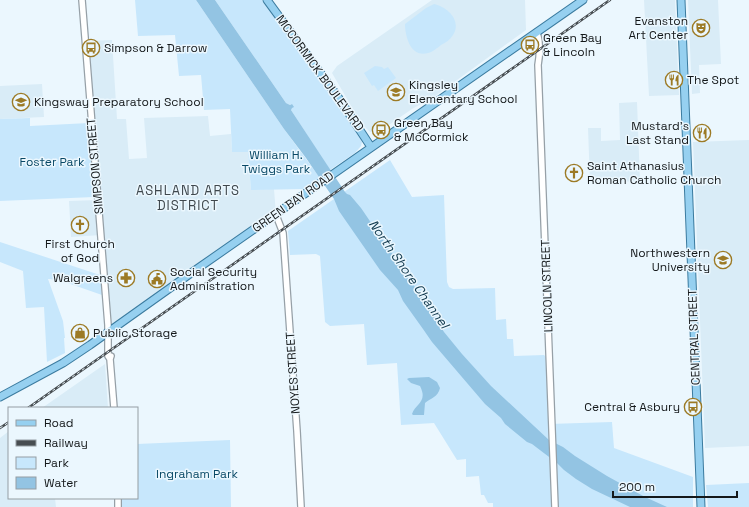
<svg xmlns="http://www.w3.org/2000/svg" width="749" height="507" viewBox="0 0 749 507" font-family="'Space Grotesk',sans-serif">
  <rect width="100%" height="100%" fill="#ebf7fe"/>
  <path fill="#d9ecf7" d="M432 0H525L526 30 435 96 412 109 380 131 370 132 361 123 332 73 337 66Z
    M644 0H675L679 95 649 96Z
    M688 0H718L721 64 699 65 700 93 692 94Z
    M112 40 117 119H126L129 159 147 158 144 118 208 116 210 136 231 134 232 152 248 151 251 190 274 189 276 215 108 332 101 235 71 237 69 201 98 200 85 41Z
    M42 84 44 117 0 119V86Z
    M637 102 640 181 590 183 588 128H601V141L620 140 619 103Z
    M749 140V446L705 448 693 142Z
    M105 364 108 408H42Z
    M9 431V498H55L56 507H0V438Z"/>
  <path fill="#c7e7fc" d="M135 0H196L284 129 320 178 303 189 251 190 248 152H232L230 109 204 110 201 75 179 76 175 35 138 36Z
    M215 0H262L360 137 362 142 361 146 355 153 330 170 291 110 292 104 290 105 286 103Z
    M434 4C448 7 462 21 453 35 450 40 445 43 441 45 437 48 433 52 428 53 411 58 405 37 405 24L426 8Z
    M375 66 382 67 384 69 388 67 396 78 378 91 374 85 372 86 364 73Z
    M30 118V126L89 123 94 197 0 201V119Z
    M390 160 412 197 444 195 447 282 449 287 453 289 495 288 496 320 506 319 507 339H513L514 356 544 355 546 357 549 424 612 422 614 448 693 477V507H493V503H488L484 495H481L479 476 466 477V459L457 460 434 423 401 425 397 363 367 365 364 324 330 326 325 322 320 256 316 254 290 255 288 231Z
    M0 242 100 275 102 295 59 280 48 279 63 321 65 338H64L65 353 47 362 44 307 26 308 23 271 0 262Z
    M230 440 231 507H121V498H137V444Z
    M749 483V507H708L706 485Z"/>
  <path fill="#93c4e3" d="M196 0H215L286 103 290 105 292 104 294 107 292 108 291 110 345 192 347 194 350 195 361 208 423 299 444 332 462 354 491 386 549 440 563 447 575 456 607 476 645 497 667 507H630L592 489 576 479 564 470 557 463 532 444 527 442 505 424 501 418 485 404 432 342 423 329 403 301 398 290 380 270 339 211 334 199 306 158 284 129Z
    M429 377 437 382 440 388C438 397 431 398 425 403L424 415H413L412 414C416 403 428 402 420 386L411 383 407 379 409 378Z"/>
  <g fill="none" stroke-linecap="round" stroke-linejoin="round">
    <defs>
      <path id="minor" d="M82 0 108 325V356L110 359
        M537 32C540 42 540 54 538 65L555 507
        M276 215 283 233 297 431 301 507
        M111 356 110 359 114 408
        M118 498V507"/>
      <path id="major" d="M267 0 338 97 371 147
        M681 0 701 507
        M0 397 63 363 90 345 194 271 583 0"/>
    </defs>
    <use href="#minor" stroke="#96a0a7" stroke-width="8"/>
    <use href="#major" stroke="#3b7b9f" stroke-width="9"/>
    <use href="#minor" stroke="#fff" stroke-width="5.5"/>
    <use href="#major" stroke="#96d0f0" stroke-width="7"/>
    <defs>
      <path id="rail" d="M28 408 610 0
        M0 428 9 422"/>
    </defs>
    <use href="#rail" stroke="#474d51" stroke-width="2.5"/>
    <use href="#rail" stroke="#ebf7fe" stroke-width="1" stroke-dasharray="3" stroke-linecap="butt"/>
  </g>
  <defs>
    <symbol id="theatre-ring" viewBox="-11 -11 22 22"><circle r="9.5" fill="#ebf7fe" stroke="#9c7a25" stroke-width="1.5"/><path d="M-5-5.5Q0-4 5-5.5V0Q5 5 0 6Q-5 5-5 0ZM-3.3-2.5H-1v1.5H-3.3ZM1-2.5H3.3v1.5H1ZM-2.8 1Q0 5.5 2.8 1Z" fill="#9c7a25"/></symbol>
    <symbol id="bus-ring" viewBox="-11 -11 22 22"><circle r="9.5" fill="#ebf7fe" stroke="#9c7a25" stroke-width="1.5"/><path d="M-5-6H5V4H4V6H2V4H-2V6H-4V4H-5ZM-3.5-4V0h7V-4ZM-3.5 1.2v1.5H-2V1.2ZM2 1.2v1.5H3.5V1.2Z" fill="#9c7a25"/></symbol>
    <symbol id="restaurant-ring" viewBox="-11 -11 22 22"><circle r="9.5" fill="#ebf7fe" stroke="#9c7a25" stroke-width="1.5"/><path d="M-5-6h1v4h1v-4h1v4h1v-4h1v5L-1.5 .5V6h-2V.5L-5-1ZM5-6V6H3V1.5H1.5Q1.5-4 5-6Z" fill="#9c7a25"/></symbol>
    <symbol id="school-ring" viewBox="-11 -11 22 22"><circle r="9.5" fill="#ebf7fe" stroke="#9c7a25" stroke-width="1.5"/><path d="M0-5L7-2L0 1L-7-2ZM-4 1L0 2.5L4 1V4Q0 6-4 4Z" fill="#9c7a25"/></symbol>
    <symbol id="church-ring" viewBox="-11 -11 22 22"><circle r="9.5" fill="#ebf7fe" stroke="#9c7a25" stroke-width="1.5"/><path d="M-1.2-6h2.4v3.5h3.3v2.4h-3.3V6h-2.4V-.1h-3.3v-2.4h3.3Z" fill="#9c7a25"/></symbol>
    <symbol id="university-ring" viewBox="-11 -11 22 22"><circle r="9.5" fill="#ebf7fe" stroke="#9c7a25" stroke-width="1.5"/><path d="M0-5L7-2L0 1L-7-2ZM-4 1L0 2.5L4 1V4Q0 6-4 4Z" fill="#9c7a25"/></symbol>
    <symbol id="pharmacy-ring" viewBox="-11 -11 22 22"><circle r="9.5" fill="#ebf7fe" stroke="#9c7a25" stroke-width="1.5"/><path d="M-2-6h4v4h4v4h-4v4h-4v-4h-4v-4h4Z" fill="#9c7a25"/></symbol>
    <symbol id="civic-ring" viewBox="-11 -11 22 22"><circle r="9.5" fill="#ebf7fe" stroke="#9c7a25" stroke-width="1.5"/><path d="M-.6-6.5H3V-4.5H.6V-3L4-1V1h2V6H-6V1h2V-1L-.6-3ZM-1.2 2.5V6h2.4V2.5Z" fill="#9c7a25"/></symbol>
    <symbol id="shop-ring" viewBox="-11 -11 22 22"><circle r="9.5" fill="#ebf7fe" stroke="#9c7a25" stroke-width="1.5"/><path d="M-5-2.5h2.3a2.7 3.5 0 0 1 5.4 0H5L5.5 6h-11ZM-1.5-2.5h3a1.5 2.3 0 0 0-3 0Z" fill="#9c7a25"/></symbol>
  </defs>
  <g fill-rule="evenodd">
    <use href="#theatre-ring" x="691" y="18" width="20" height="20"/>
    <use href="#bus-ring" x="520" y="35" width="20" height="20"/>
    <use href="#bus-ring" x="81" y="38" width="20" height="20"/>
    <use href="#restaurant-ring" x="664" y="70" width="20" height="20"/>
    <use href="#school-ring" x="386" y="82" width="20" height="20"/>
    <use href="#school-ring" x="11" y="92" width="20" height="20"/>
    <use href="#bus-ring" x="371" y="120" width="20" height="20"/>
    <use href="#restaurant-ring" x="692" y="123" width="20" height="20"/>
    <use href="#church-ring" x="564" y="163" width="20" height="20"/>
    <use href="#church-ring" x="70" y="215" width="20" height="20"/>
    <use href="#university-ring" x="713" y="250" width="20" height="20"/>
    <use href="#pharmacy-ring" x="116" y="268" width="20" height="20"/>
    <use href="#civic-ring" x="147" y="269" width="20" height="20"/>
    <use href="#shop-ring" x="70" y="323" width="20" height="20"/>
    <use href="#bus-ring" x="683" y="397" width="20" height="20"/>
  </g>
  <g text-anchor="middle" dominant-baseline="central" stroke-width="3" stroke-linejoin="round" paint-order="stroke">
    <g font-size="12" fill="#14181a" stroke="#ebf7fe" text-anchor="start">
      <text x="688" y="21" text-anchor="end">Evanston<tspan x="688" dy="14">Art Center</tspan></text>
      <text x="543" y="38">Green Bay<tspan x="543" dy="14">&amp; Lincoln</tspan></text>
      <text x="104" y="48">Simpson &amp; Darrow</text>
      <text x="687" y="80">The Spot</text>
      <text x="409" y="85">Kingsley<tspan x="409" dy="14">Elementary School</tspan></text>
      <text x="34" y="102">Kingsway Preparatory School</text>
      <text x="394" y="123">Green Bay<tspan x="394" dy="14">&amp; McCormick</tspan></text>
      <text x="689" y="126" text-anchor="end">Mustard's<tspan x="689" dy="14">Last Stand</tspan></text>
      <text x="587" y="166">Saint Athanasius<tspan x="587" dy="14">Roman Catholic Church</tspan></text>
      <text x="80" y="244" text-anchor="middle">First Church<tspan x="80" dy="14">of God</tspan></text>
      <text x="710" y="253" text-anchor="end">Northwestern<tspan x="710" dy="14">University</tspan></text>
      <text x="170" y="272">Social Security<tspan x="170" dy="14">Administration</tspan></text>
      <text x="113" y="278" text-anchor="end">Walgreens</text>
      <text x="93" y="333">Public Storage</text>
      <text x="680" y="407" text-anchor="end">Central &amp; Asbury</text>
    </g>
    <g font-size="12" fill="#14181a" stroke="#ebf7fe">
      <text transform="translate(320 73) rotate(54)">MCCORMICK BOULEVARD</text>
      <text transform="translate(95 166) rotate(-95)">SIMPSON STREET</text>
      <text transform="translate(293 202) rotate(-35)">GREEN BAY ROAD</text>
      <text transform="translate(547 286) rotate(-92)">LINCOLN STREET</text>
      <text transform="translate(694 337) rotate(-92)">CENTRAL STREET</text>
      <text transform="translate(293 373) rotate(-94)">NOYES STREET</text>
    </g>
    <g font-size="12" fill="#084866" stroke="#ebf7fe">
      <text x="276" y="155">William H.<tspan x="276" dy="14">Twiggs Park</tspan></text>
      <text x="52" y="162">Foster Park</text>
      <text x="197" y="474">Ingraham Park</text>
    </g>
    <g font-size="13" letter-spacing="1" fill="#3e474d" stroke="#ebf7fe">
      <text x="188" y="190">ASHLAND ARTS<tspan x="188" dy="15">DISTRICT</tspan></text>
    </g>
    <g font-size="13" font-style="italic" fill="#113a4f" stroke="#ebf7fe">
      <text transform="translate(409 274) rotate(55)">North Shore Channel</text>
    </g>
  </g>
  <rect x="8" y="407" width="130" height="92" fill="#ebf7fe" stroke="#959ea3"/>
  <rect x="16" y="420" width="20" height="6" fill="#96d0f0" stroke="#959ea3"/>
  <text x="44" y="427" font-size="12" fill="#14181a">Road</text>
  <rect x="16" y="440" width="20" height="6" fill="#474d51" stroke="#959ea3"/>
  <text x="44" y="447" font-size="12" fill="#14181a">Railway</text>
  <rect x="16" y="457" width="20" height="12" fill="#c7e7fc" stroke="#959ea3"/>
  <text x="44" y="467" font-size="12" fill="#14181a">Park</text>
  <rect x="16" y="477" width="20" height="12" fill="#93c4e3" stroke="#959ea3"/>
  <text x="44" y="487" font-size="12" fill="#14181a">Water</text>
  <path d="M613 491v6h124v-6" fill="none" stroke="#14181a" stroke-width="2"/>
  <text x="619" y="491" font-size="12" fill="#14181a" stroke="#ebf7fe" stroke-width="3" paint-order="stroke">200 m</text>
</svg>
